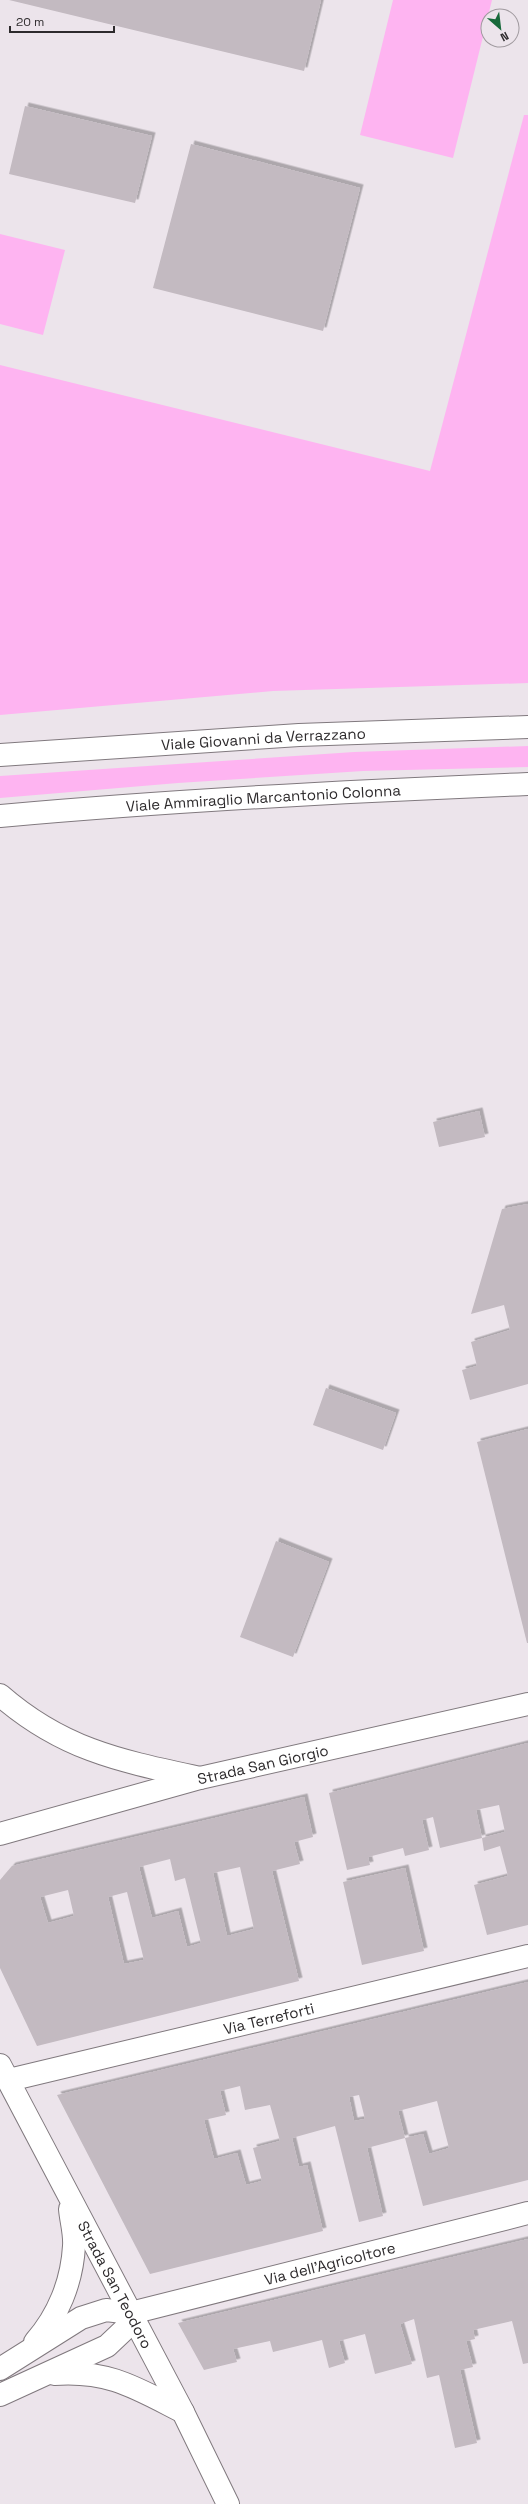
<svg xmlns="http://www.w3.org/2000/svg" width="528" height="2504" viewBox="0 0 528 2504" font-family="'Space Grotesk',sans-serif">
  <defs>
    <filter id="shadow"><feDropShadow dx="3.5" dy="-3.5" stdDeviation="0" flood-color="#0004"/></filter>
  </defs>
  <rect width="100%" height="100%" fill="#ece4eb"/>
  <path fill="#feb4f1" d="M393 0H492L453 158 360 135Z
    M524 115H528V683L273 691 0 715V365L430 471Z
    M0 234 65 250 43 335 0 324Z
    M528 746V767L363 771 178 783 0 798V776L354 752Z"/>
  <path fill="#c3bac1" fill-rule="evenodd" filter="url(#shadow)" d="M9 0H321L304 71Z
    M25 106 152 136 135 203 9 174Z
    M191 144 360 188 323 331 153 288Z
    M479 1111 485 1137 439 1147 433 1122Z
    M528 1204V1384L470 1400 462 1370 477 1366 471 1342 510 1330 504 1305 471 1314 502 1209Z
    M326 1388 396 1413 383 1450 313 1425Z
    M528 1429V1643H527L477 1442Z
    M276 1541 329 1562 293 1657 240 1637Z
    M528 1743V1925L487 1935 474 1885 508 1876 500 1846 484 1851 482 1838 505 1832 499 1805 476 1810 482 1838 440 1848 433 1817 422 1820 429 1850 405 1856 403 1848 368 1857 370 1865 347 1870 329 1793Z
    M304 1797 313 1837 294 1842 300 1864 272 1871 299 1981 37 2046 0 1968V1880L12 1866ZM170 1859 175 1881 185 1878 201 1943 187 1947 178 1911 152 1918 139 1867ZM240 1867 254 1929 227 1936 213 1873ZM68 1890 74 1916 48 1923 40 1897ZM127 1892 144 1960 124 1964 108 1897Z
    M405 1868 424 1951 362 1965 343 1882Z
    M528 1982V2180L423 2206 405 2138 423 2134 429 2154 449 2148 437 2101 398 2111 405 2138 367 2148 383 2216 359 2222 335 2126 292 2138 299 2167 307 2165 323 2231 150 2274 57 2095ZM240 2086 245 2110 270 2105 280 2141 253 2148 262 2181 246 2185 237 2153 214 2159 204 2120 226 2115 220 2091ZM359 2095 365 2119 354 2121 349 2097Z
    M528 2239V2363L523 2364 512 2321 473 2330 475 2339 466 2341 473 2367 460 2370 477 2443 455 2448 439 2375 427 2378 414 2319 400 2324 412 2364 375 2374 365 2334 339 2341 345 2363 329 2368 322 2340 273 2352 270 2341 233 2349 237 2362 204 2370 178 2323Z"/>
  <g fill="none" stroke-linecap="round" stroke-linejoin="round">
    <defs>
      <g id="minor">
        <path id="s1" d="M0 1834 200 1778 528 1704"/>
        <path id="s2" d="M0 2065 183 2412 228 2504"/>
        <path id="s3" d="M9 2080 528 1956"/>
        <path d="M35 2342C58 2316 72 2282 74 2246 75 2234 71 2221 70 2209"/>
        <path id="s4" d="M0 2369 81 2318 106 2310 131 2313 528 2213"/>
        <path d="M54 2374C109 2370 136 2388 183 2412"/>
        <path d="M0 2395 107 2346 125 2329 131 2313"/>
      </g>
      <g id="major">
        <path id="s5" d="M0 755 299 735 528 727"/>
        <path id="s6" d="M0 816C176 800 352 791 528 784"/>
        <path d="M0 1695C63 1750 121 1761 200 1778"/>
      </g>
    </defs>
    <use href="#minor" stroke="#80797e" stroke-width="24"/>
    <use href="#major" stroke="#80797e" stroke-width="24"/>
    <use href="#minor" stroke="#fff" stroke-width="22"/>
    <use href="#major" stroke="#fff" stroke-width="22"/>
  </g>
  <g text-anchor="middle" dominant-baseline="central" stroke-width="4" stroke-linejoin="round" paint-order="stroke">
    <g font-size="15" fill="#2d2a2c" stroke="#ece4eb">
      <text stroke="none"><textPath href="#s5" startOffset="264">Viale Giovanni da Verrazzano</textPath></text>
      <text stroke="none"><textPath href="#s6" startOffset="264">Viale Ammiraglio Marcantonio Colonna</textPath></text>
      <text stroke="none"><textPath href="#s1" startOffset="272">Strada San Giorgio</textPath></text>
      <text stroke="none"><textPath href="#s3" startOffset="267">Via Terreforti</textPath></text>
      <text stroke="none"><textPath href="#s4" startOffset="352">Via dell'Agricoltore</textPath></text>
      <text stroke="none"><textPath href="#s2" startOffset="248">Strada San Teodoro</textPath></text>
    </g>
  </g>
  <g transform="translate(500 28) rotate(152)"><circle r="19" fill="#ece4eb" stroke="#a09a9f"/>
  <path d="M0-3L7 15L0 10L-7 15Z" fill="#186a3b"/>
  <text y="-6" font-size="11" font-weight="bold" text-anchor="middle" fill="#2d2a2c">N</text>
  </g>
  <path d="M10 26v6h104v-6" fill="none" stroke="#2d2a2c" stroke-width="2"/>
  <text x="16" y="26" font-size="12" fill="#2d2a2c" stroke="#ece4eb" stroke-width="3" paint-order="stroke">20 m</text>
</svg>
